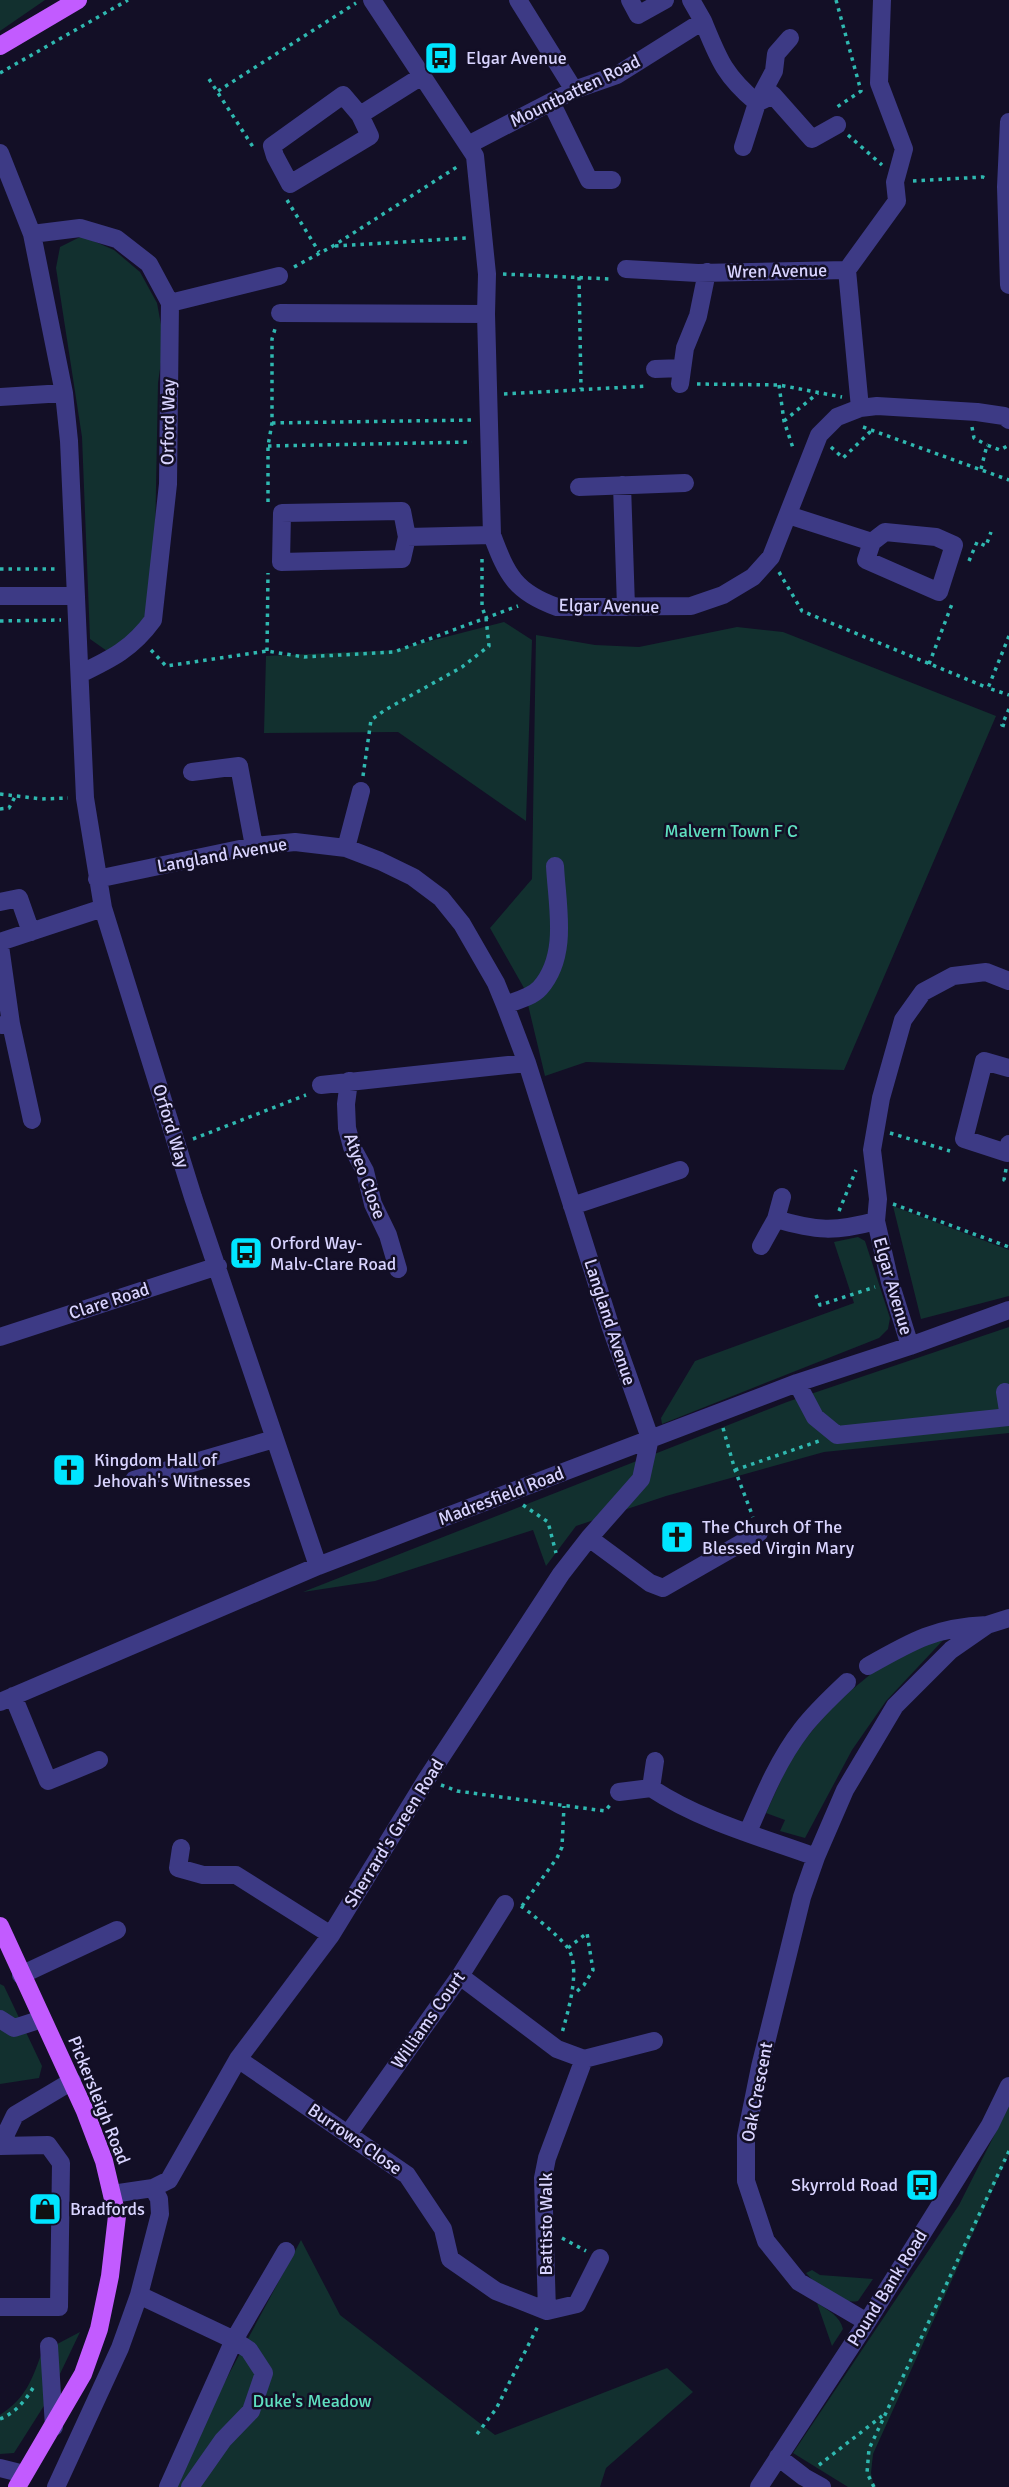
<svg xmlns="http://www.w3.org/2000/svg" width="1009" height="2487" viewBox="0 0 1009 2487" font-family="Signika,sans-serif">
  <rect width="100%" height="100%" fill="#130f26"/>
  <path fill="#12302f" d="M0 0H45L0 31Z
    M82 236 114 250 140 272 157 303 164 341 158 383 155 541 148 618 124 641 107 651 90 639 82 437 56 268 60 247Z
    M504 622 532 640 526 821 398 732 264 733 266 656 395 650Z
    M737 627 783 632 996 716 844 1070 586 1062 545 1076 524 988 490 928 532 879 536 635 595 645 639 647Z
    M893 1206 1009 1250V1296L921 1319Z
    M858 1237 865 1241 890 1318 888 1329 879 1338 662 1424 661 1418 695 1361 854 1303 834 1242Z
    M1009 1327V1433L824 1452 666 1496 576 1526 546 1566 533 1530 375 1581 303 1592 787 1402Z
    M947 1636 886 1701 852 1750 805 1838 780 1831 785 1820 766 1813 792 1756 831 1707 872 1673 908 1653Z
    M0 1984 4 1986 42 2066 39 2078 0 2084Z
    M1009 2106V2154L873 2454 871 2473 874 2487H848L793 2453 959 2205Z
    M301 2240 340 2315 495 2435 667 2368 693 2392 606 2468 600 2487H175L209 2411Z
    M812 2270 820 2275 873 2279 858 2301C839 2305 818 2286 806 2273Z
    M817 2303C828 2310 840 2316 843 2329L832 2346Z
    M80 2332 47 2401 14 2453 0 2454V2415C26 2398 32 2380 42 2352Z"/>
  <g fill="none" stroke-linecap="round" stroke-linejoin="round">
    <path stroke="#2fb8b0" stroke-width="3.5" stroke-dasharray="3.5 5" stroke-linecap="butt" d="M836 0 861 91 837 107
      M0 73 128 0
      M209 79 255 150
      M218 91 356 3
      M848 135 882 165
      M913 181 983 177 988 179
      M287 200 319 252
      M335 246 467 238
      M294 267 333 246 460 165
      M503 274 610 279
      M579 277 581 389
      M697 384 779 385 842 397
      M779 385 784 421 794 451
      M504 394 647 386
      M784 421 818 393
      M272 423 473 420
      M863 427 1009 480
      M972 427 974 438 987 445
      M268 446 472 442
      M831 447 843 458 872 430
      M981 469 987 445 1000 450 1009 445
      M268 502V446L272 423V339L275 329
      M969 561 977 542 986 546 991 532
      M0 569H57
      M779 572 802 611 988 688
      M0 621 61 620
      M1009 636 988 688 1009 695
      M151 650 166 666 267 651 304 657 394 652 518 606
      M267 651 268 573
      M929 664 952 604
      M1009 709 1002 725 1009 727
      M363 776 371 720 385 710 462 667 489 646 486 618 482 607V559
      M0 794 42 799 68 798
      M0 809 9 808 16 795
      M890 1133 950 1151
      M193 1139 306 1095
      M1006 1169 1004 1180 1009 1182
      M893 1204 1009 1247
      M839 1211 856 1170
      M816 1295 820 1305 875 1287
      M723 1428 735 1470 753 1517
      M735 1470 819 1441
      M523 1505 548 1522 556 1553
      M441 1785 457 1791 605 1811 610 1805
      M521 1906C532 1914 559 1936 567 1947 582 1967 568 2011 562 2033
      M522 1906 557 1858 562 1847 564 1806
      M568 1948 587 1933 593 1970 584 1985 574 1994
      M562 2238 586 2251
      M0 2419C15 2413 25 2401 33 2388
      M477 2434 496 2409 538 2326
      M819 2465 882 2416
      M874 2487 867 2473 869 2449 1009 2151"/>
    <path stroke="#3d3a85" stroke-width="18" d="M372 0 475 156 487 274 486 314 492 535C507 575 515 592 557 607L691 606 723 595 753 577 771 557 819 435 837 417 860 408 877 406 977 412 1004 416 1009 420
      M518 0 574 90
      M630 0 638 15 665 0
      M691 0 703 21
      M551 102 589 180H612
      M757 103 773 95 812 139 837 125
      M360 115 370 136 290 184 275 156 272 146 343 95 360 115 422 76
      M1009 122 1006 187 1009 285
      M468 145 574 90 617 75 703 21C719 60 724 75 757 103
      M743 147 757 103 774 71 776 54 790 38
      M0 153 32 234 64 393 69 441 85 798 103 908 193 1197 318 1566
      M32 234 80 228 117 239 149 264 170 303 168 484 153 620C132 649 111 659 80 674
      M626 269 698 273 847 270
      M170 303 279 276
      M280 313 486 314
      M655 369 682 368
      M680 384 685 348 698 316 707 272
      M0 397 64 393
      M860 408 847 270 897 201 895 182 904 149 879 83 882 0
      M622 485 626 607
      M579 487 685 483
      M788 515 872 542 866 560 939 592 954 545 936 537 885 532 872 542
      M407 537 402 559 281 562 282 513 402 511 407 537 492 535
      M0 596H76
      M192 772 239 766 254 846
      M346 848 361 791
      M97 879 254 846 295 842 346 848 380 861 413 877 441 898 462 924 496 983 505 1005 527 1063 611 1328 650 1438 641 1479 589 1538 561 1574 426 1780 331 1935 238 2059 169 2180 153 2188 112 2194
      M0 902 19 898 31 932
      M0 942 103 908
      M0 946 11 1024 2 1025
      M505 1005C516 1001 532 997 540 988 569 955 557 906 555 866
      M11 1024 32 1120
      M1009 1068 984 1061 964 1139 1007 1153 1009 1144
      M349 1081 346 1104 347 1128 352 1147 365 1171 373 1204 388 1235 398 1269
      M321 1085 527 1063
      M572 1206 680 1170
      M776 1219C816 1231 835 1232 876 1221
      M761 1246 776 1219 782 1197
      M0 1337 218 1266
      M910 1346 890 1282 876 1221 878 1199 872 1150 881 1098 903 1020 923 992 953 976 986 972 1009 981
      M797 1383 815 1417 837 1435 1009 1417
      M1005 1392 1009 1417
      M134 1480 274 1439
      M589 1538 650 1583 663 1588 759 1533
      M868 1666C912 1641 936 1627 987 1625
      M13 1696 48 1781 99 1760
      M0 1702 318 1566 414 1529 797 1383 910 1346 1009 1310
      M651 1788 655 1761
      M619 1792 651 1788C701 1821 761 1837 816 1857
      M748 1832C763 1797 778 1760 802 1729 815 1712 831 1697 847 1682
      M181 1848 178 1868 203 1875H236L331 1935
      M21 1975 117 1930
      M460 1976 557 2049 584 2059 654 2041
      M0 2019 14 2028 42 2019
      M238 2059 407 2175 443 2229 450 2259 496 2291 547 2311 577 2304 600 2258
      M348 2134 460 1976 505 1904
      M0 2146 48 2145 61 2163 59 2307H0
      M0 2146 15 2115 72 2081
      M139 2295 234 2340 249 2350 264 2373 251 2411 223 2440 190 2487
      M547 2311 543 2178 547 2158 584 2059
      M867 2322 799 2282 766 2241 746 2181V2136L760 2067 802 1897 816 1857 845 1790 895 1706 951 1650 987 1625 1009 1618
      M49 2346 54 2427
      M778 2457 804 2477 822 2487
      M0 2468 24 2474
      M56 2487 120 2348 139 2295 160 2214 159 2199 153 2188
      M168 2487 234 2340 286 2251
      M759 2487 867 2322 990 2125 1009 2086"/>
    <path stroke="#c25bff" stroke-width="18" d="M0 46 78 0
      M0 1926 85 2111 104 2161 117 2216 110 2276 99 2329 83 2374 17 2487"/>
  </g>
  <defs>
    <symbol id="bus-square" viewBox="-11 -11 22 22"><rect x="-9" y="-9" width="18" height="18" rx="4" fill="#00e5ff" stroke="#130f26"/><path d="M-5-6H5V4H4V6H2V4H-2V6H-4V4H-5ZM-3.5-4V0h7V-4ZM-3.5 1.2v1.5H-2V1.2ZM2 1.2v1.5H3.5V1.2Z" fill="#111"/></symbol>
    <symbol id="church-square" viewBox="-11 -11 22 22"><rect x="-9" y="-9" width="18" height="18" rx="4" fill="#00e5ff" stroke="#130f26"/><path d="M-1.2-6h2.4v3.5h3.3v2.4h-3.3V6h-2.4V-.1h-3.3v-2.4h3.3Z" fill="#111"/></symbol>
    <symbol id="shop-square" viewBox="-11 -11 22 22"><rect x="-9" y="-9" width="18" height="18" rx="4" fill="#00e5ff" stroke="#130f26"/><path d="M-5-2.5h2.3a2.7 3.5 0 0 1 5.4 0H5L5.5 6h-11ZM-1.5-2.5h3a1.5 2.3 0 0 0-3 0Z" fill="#111"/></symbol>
  </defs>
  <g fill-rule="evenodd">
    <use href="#bus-square" x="422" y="39" width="38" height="38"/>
    <use href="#bus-square" x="227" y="1234" width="38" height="38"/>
    <use href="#church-square" x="50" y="1451" width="38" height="38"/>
    <use href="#church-square" x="658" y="1518" width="38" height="38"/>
    <use href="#bus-square" x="903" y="2166" width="38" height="38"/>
    <use href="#shop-square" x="26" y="2190" width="38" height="38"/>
  </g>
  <g text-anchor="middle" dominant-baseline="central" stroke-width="5" stroke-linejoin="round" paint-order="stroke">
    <g font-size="18" fill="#d9d4ff" stroke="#130f26" text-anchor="start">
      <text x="466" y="58">Elgar Avenue</text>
      <text x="270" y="1243">Orford Way-<tspan x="270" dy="21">Malv-Clare Road</tspan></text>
      <text x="94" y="1460">Kingdom Hall of<tspan x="94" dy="21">Jehovah's Witnesses</tspan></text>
      <text x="702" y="1527">The Church Of The<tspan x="702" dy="21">Blessed Virgin Mary</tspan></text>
      <text x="898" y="2185" text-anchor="end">Skyrrold Road</text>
      <text x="70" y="2209">Bradfords</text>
    </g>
    <g font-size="18" fill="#d9d4ff" stroke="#130f26">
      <text transform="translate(575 91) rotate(-26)">Mountbatten Road</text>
      <text transform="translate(777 271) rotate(-1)">Wren Avenue</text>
      <text transform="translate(168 422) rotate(-89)">Orford Way</text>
      <text transform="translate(609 606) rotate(1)">Elgar Avenue</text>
      <text transform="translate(222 855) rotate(-10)">Langland Avenue</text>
      <text transform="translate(171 1126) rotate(73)">Orford Way</text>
      <text transform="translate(365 1176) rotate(70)">Atyeo Close</text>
      <text transform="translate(893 1286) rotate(74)">Elgar Avenue</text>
      <text transform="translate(109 1301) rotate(-18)">Clare Road</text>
      <text transform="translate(610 1322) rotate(72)">Langland Avenue</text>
      <text transform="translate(501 1496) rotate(-21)">Madresfield Road</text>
      <text transform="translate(394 1833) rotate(-58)">Sherrard's Green Road</text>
      <text transform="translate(428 2020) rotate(-55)">Williams Court</text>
      <text transform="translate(757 2092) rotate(-79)">Oak Crescent</text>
      <text transform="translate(99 2100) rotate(68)">Pickersleigh Road</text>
      <text transform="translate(355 2139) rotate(35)">Burrows Close</text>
      <text transform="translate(546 2224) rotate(-90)">Battisto Walk</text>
      <text transform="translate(887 2288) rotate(-58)">Pound Bank Road</text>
    </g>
    <g font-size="18" fill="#5fe0c0" stroke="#130f26">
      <text x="731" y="831">Malvern Town F C</text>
      <text x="312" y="2401">Duke's Meadow</text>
    </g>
  </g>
</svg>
